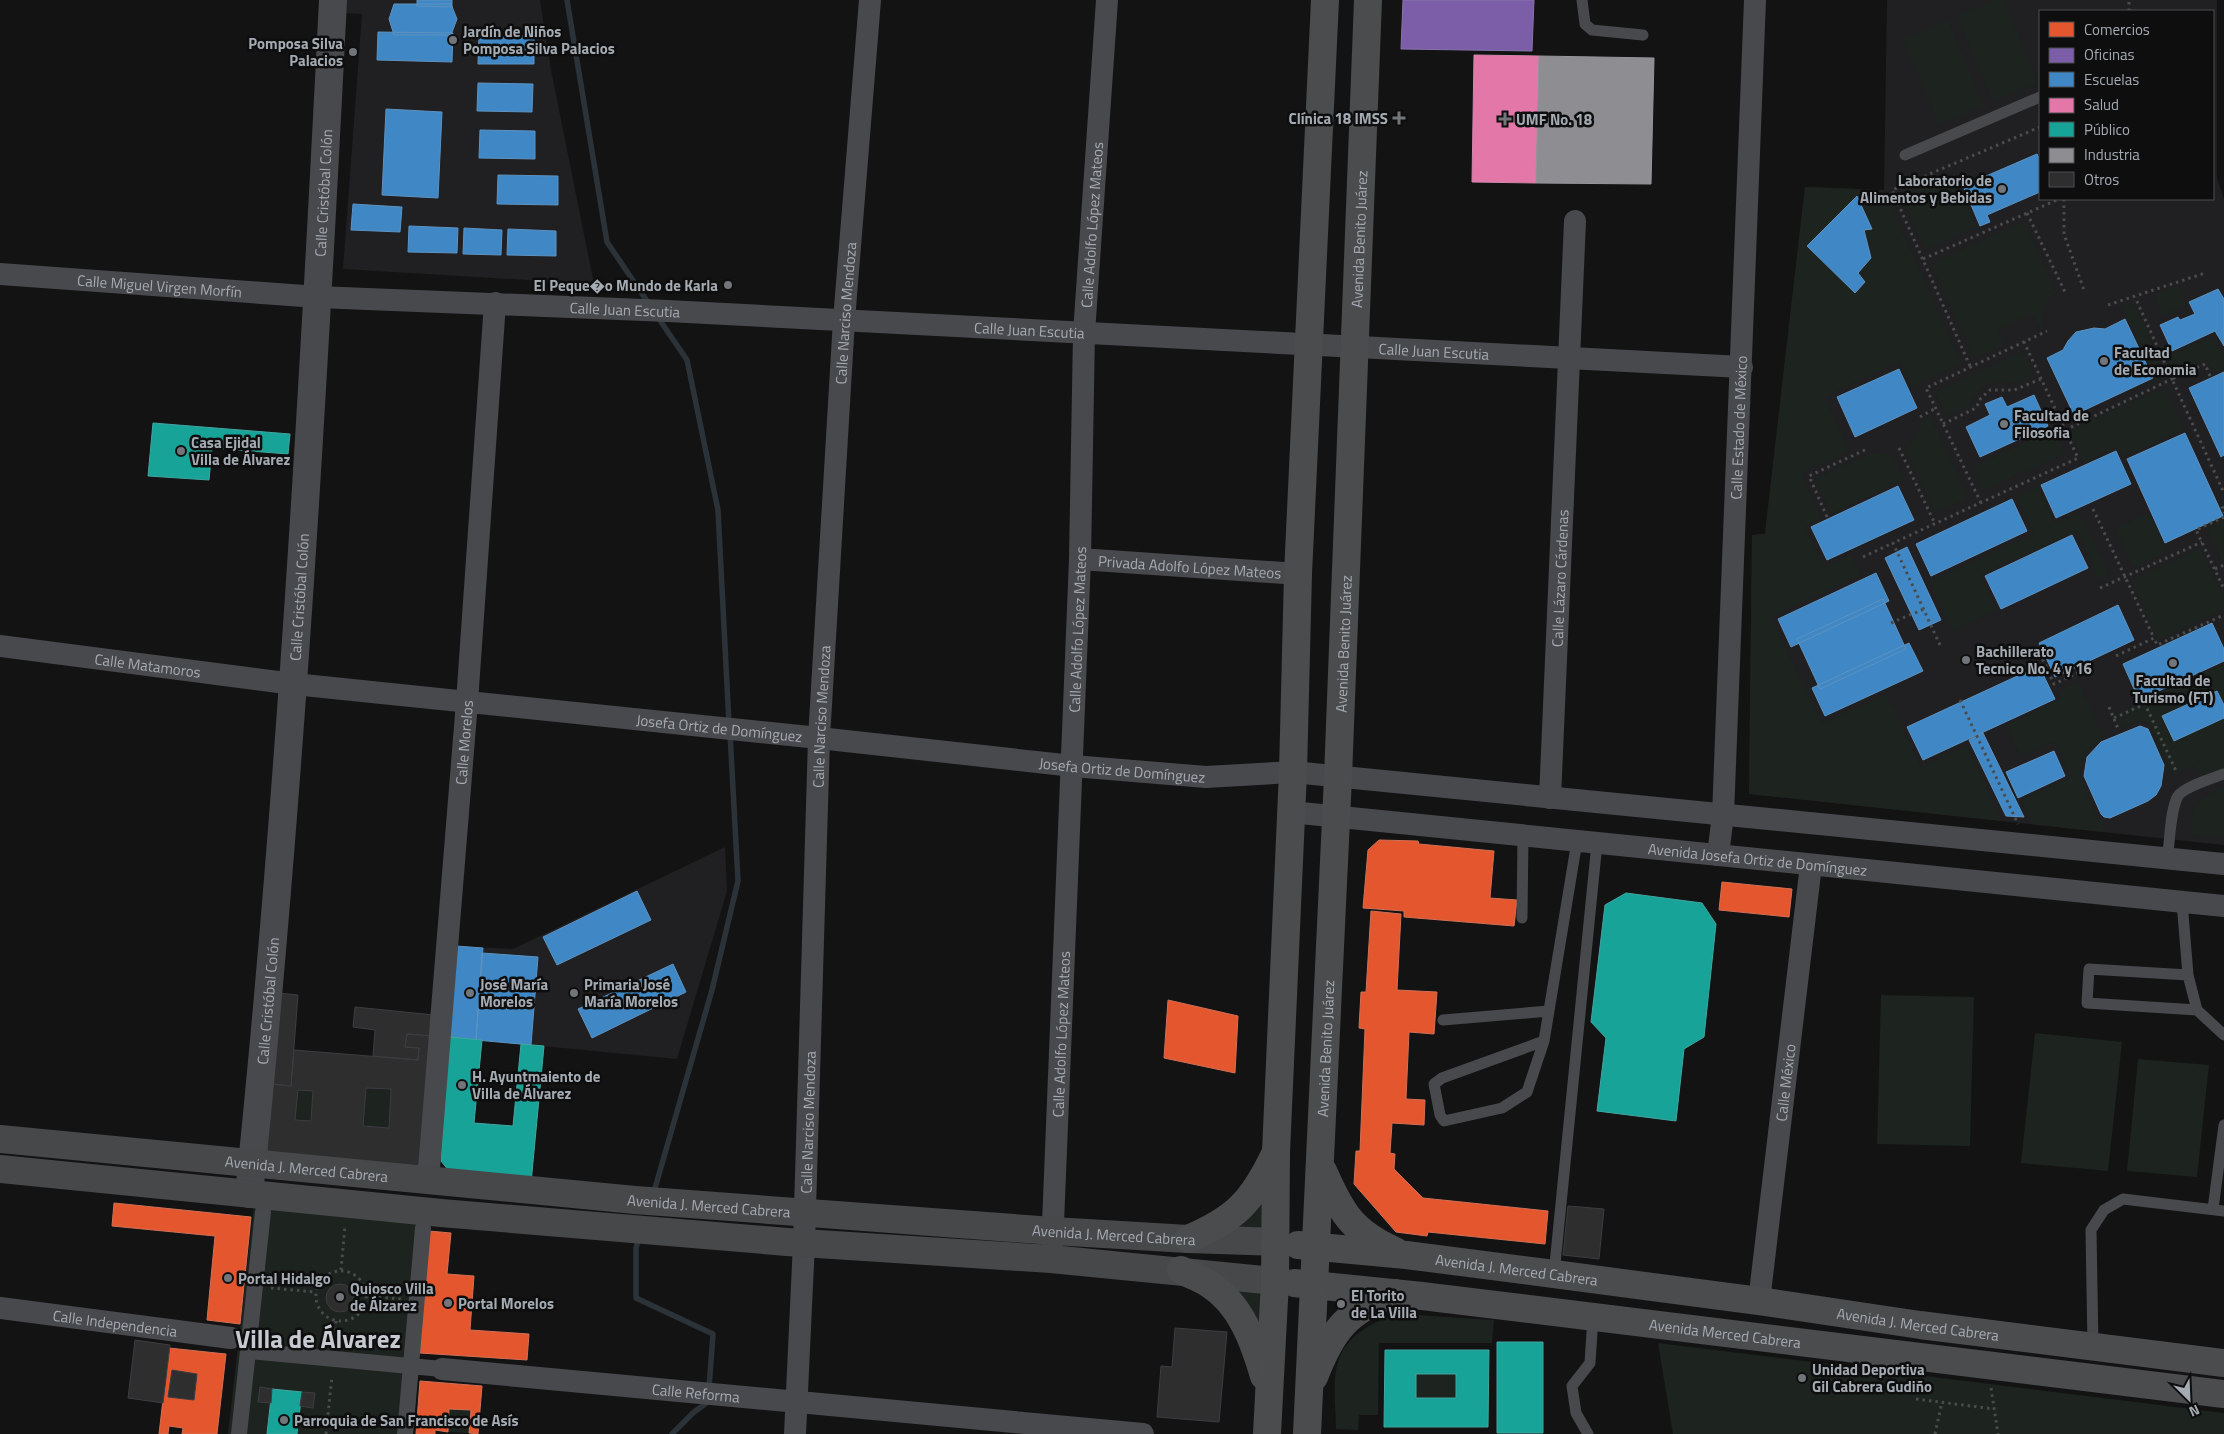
<svg xmlns="http://www.w3.org/2000/svg" width="2224" height="1434" viewBox="0 0 2224 1434" font-family="'Titillium Web',sans-serif">
  <rect width="100%" height="100%" fill="#131314"/>
  <path fill="#202022" fill-rule="evenodd" d="M342 0H540L551 70 594 284 343 269 362 14 342 13Z
    M1887 0H2217V178L2224 199V845L1749 794 1752 535 1765 534 1805 187 1884 190ZM2040 11H2213V199H2040Z
    M725 847 727 891 677 1059 449 1037 456 946 513 949Z"/>
  <path fill="#1d231e" d="M1995 0H2004L2038 83 1993 101 1957 16Z
    M1948 20 1984 106 1939 124 1903 39Z
    M1953 173 1977 227 1925 250 1901 196Z
    M1805 187 1884 190 1961 363 1912 387 1900 361 1825 397 1849 451 1801 474 1821 519 1804 527 1824 567 1851 554 1861 575 1771 617 1822 724 1887 694 1921 767 1967 746 2002 821 1749 794 1752 535 1765 534Z
    M2024 221 2057 293C2043 299 2042 314 2043 327L2040 328 2032 314 1998 330 2004 345 1974 358 1931 264Z
    M2179 286 2187 305 2162 316 2154 294Z
    M2134 303 2168 378 2157 382 2122 306Z
    M2212 337 2220 353 2224 351V369L2214 373 2207 360 2175 374 2166 357Z
    M2023 351 2034 375 2016 384 2003 381 1989 383 1976 393 1969 406 1946 416 1935 392Z
    M2165 387 2184 429 2123 457 2118 447 2084 463 2069 431Z
    M1930 415 1968 498 1935 513 1905 448 1916 437 1922 419Z
    M2054 429 2065 453 1983 491 1972 467Z
    M1871 453 1892 455 1904 480 1831 514 1815 479Z
    M2038 487 2055 524 2080 513 2109 575 2099 580 2077 531 1981 575 1997 610 1952 631 1929 582 2034 534 2017 496Z
    M2149 513 2167 552 2133 568 2115 529Z
    M2223 520 2224 561 2222 562 2207 528Z
    M2201 548 2224 599V610L2158 640 2131 580Z
    M2224 664V769L2202 779 2195 765 2173 775 2150 724 2139 720 2121 728 2115 714Z
    M2078 682 2104 737 2084 753 2079 776 2099 821 2105 822 2103 832 2032 824 2021 800 2072 777 2055 741 2020 756 2006 725 2061 699 2058 692Z
    M2224 787V838L2190 834C2193 802 2194 801 2224 787Z
    M1881 995 1974 997 1970 1146 1877 1144Z
    M2035 1033 2122 1042 2108 1171 2021 1163Z
    M2138 1059 2209 1065 2197 1177 2127 1171Z
    M366 1088 391 1089 389 1128 363 1126Z
    M298 1090 313 1091 311 1121 295 1120Z
    M1265 1190 1264 1236 1221 1233Z
    M254 1204 430 1219 413 1434H228Z
    M1223 1283 1263 1287 1261 1334Z
    M1400 1314 1494 1320 1492 1343H1379L1378 1415H1359L1358 1430 1336 1429C1336 1410 1332 1380 1338 1362 1346 1335 1375 1320 1400 1314Z
    M1658 1343 2224 1413V1434H1673Z
    M1416 1374H1456V1398H1416Z
    M449 1409 471 1410 469 1433 448 1432Z"/>
  <path fill="#e4572e" stroke="#d17056" fill-rule="evenodd" d="M1379 840 1418 841 1419 844 1494 851 1490 898 1517 900 1514 926 1404 917V911L1363 908 1368 850Z
    M1722 882 1792 889 1789 917 1719 910Z
    M1371 911 1401 914 1397 990 1437 992 1434 1034 1409 1032 1406 1099 1425 1100 1424 1125 1392 1123 1390 1153 1395 1154 1394 1169 1423 1198 1548 1211 1545 1244 1428 1232 1427 1236 1396 1232 1354 1184 1356 1151H1360L1365 1029 1359 1028 1361 992H1366Z
    M1168 1000 1238 1016 1235 1073 1164 1058Z
    M114 1203 251 1217 240 1324 207 1320 215 1236 112 1226Z
    M429 1231 451 1233 447 1274 474 1276 470 1330 529 1334 527 1360 420 1353Z
    M169 1348 226 1354 217 1434H182L183 1428 169 1426 168 1434H159ZM172 1372 195 1375 192 1398 169 1395Z
    M420 1381 482 1386 478 1434 469 1433 471 1410 449 1409 448 1432 435 1430V1434H416Z"/>
  <path fill="#7b5ea7" stroke="#8875ab" d="M1403 0H1534L1532 51 1401 49Z"/>
  <path fill="#3f88c5" stroke="#5e92c0" d="M417 0H452V7L417 6Z
    M394 4H451L457 19 451 35H394L389 19Z
    M378 32 453 33 452 62 377 60Z
    M479 35 534 36V64H478Z
    M478 83 533 84 532 112 477 111Z
    M386 109 442 112 438 198 382 195Z
    M480 130 535 131V159L479 158Z
    M2037 154 2040 160V192L1987 215 1990 222 1980 226 1963 186Z
    M498 175 558 176V205L497 204Z
    M1857 196 1872 229 1864 230 1871 258 1858 273 1865 282 1855 293 1807 246Z
    M353 204 402 207 400 232 351 230Z
    M409 226 458 228 457 253 408 252Z
    M464 228 502 230 501 255 463 254Z
    M508 229 556 231V256L507 255Z
    M2218 289 2224 299V346L2215 331 2172 351 2160 325 2178 317 2180 320 2195 314 2189 302Z
    M2125 319 2153 378 2074 415 2047 358 2063 350 2068 341 2076 332 2094 328 2105 329Z
    M1899 369 1917 408 1855 437 1837 397Z
    M2224 372V455L2221 457 2189 388Z
    M2034 395 2048 426 1980 457 1966 427 1990 415 1985 404 2002 397 2007 407Z
    M2185 433 2223 516 2165 543 2127 459Z
    M2116 451 2131 484 2056 518 2041 485Z
    M1898 486 1914 520 1827 560 1811 527Z
    M2012 499 2027 531 1931 576 1916 544Z
    M2072 535 2088 568 2001 609 1985 576Z
    M1907 547 1941 620 1919 630 1885 558Z
    M1876 573 1889 601 1791 647 1778 619Z
    M1883 599 1906 649 1820 689 1797 639Z
    M2118 605 2134 640 2055 677 2039 643Z
    M2212 623 2224 649V661L2139 700 2123 664Z
    M1909 643 1923 671 1825 716 1812 688Z
    M2039 666 2055 699 1923 760 1907 727Z
    M2217 691 2224 705V718L2174 741 2162 716Z
    M2140 726 2148 729 2164 765 2161 786 2156 795 2148 801 2110 818 2104 817 2101 814 2084 776 2087 757 2101 742Z
    M1983 733 2024 817 2006 816 1969 740Z
    M2054 751 2065 776 2018 798 2006 772Z
    M637 891 651 920 557 965 543 937Z
    M456 946 483 948 476 1040 449 1037Z
    M482 953 538 957 531 1045 476 1040Z
    M673 964 686 992 592 1038 578 1009Z"/>
  <path fill="#e377a8" stroke="#d087ab" d="M1474 55 1539 56 1536 183 1472 182Z"/>
  <path fill="#17a398" stroke="#42a5a0" fill-rule="evenodd" d="M153 423 290 434 288 454 212 448 209 480 148 476Z
    M1626 893 1702 903 1716 924 1704 1037 1684 1049 1676 1121 1597 1111 1606 1038 1591 1022 1605 905Z
    M449 1037 482 1040 474 1123 513 1126 521 1044 544 1046 531 1183 453 1176 441 1161Z
    M1497 1342H1543V1433H1497Z
    M1385 1350H1489L1488 1427H1384ZM1416 1374H1456V1398H1416Z
    M272 1389 302 1392 297 1434H267Z"/>
  <path fill="#8d8d92" stroke="#94969c" d="M1539 56 1654 58 1651 184 1536 183Z"/>
  <g fill="none" stroke-linecap="round" stroke-linejoin="round">
    <path stroke="#2b3338" stroke-width="5.5" d="M567 0 607 242 649 304
      M657 316 687 360 718 510 729 724
      M653 1195 712 990 738 881 730 733
      M639 1237 636 1248V1298L713 1334 709 1388
      M672 1434 694 1412 708 1402V1400"/>
  </g>
  <path fill="#2e2e2f" stroke="#3c3d40" fill-rule="evenodd" d="M279 993 298 995 291 1086 271 1084Z
    M355 1007 434 1015 432 1036 407 1034 405 1047 419 1048 418 1060 373 1056 375 1030 353 1027Z
    M407 1034 432 1036 419 1171 265 1157 271 1084 291 1086 294 1050 418 1060 419 1048 405 1047ZM366 1088 391 1089 389 1128 363 1126ZM298 1090 313 1091 311 1121 295 1120Z
    M1568 1206 1604 1209 1599 1259 1563 1255Z
    M326 1298a14 14 0 1 1 28 0a14 14 0 1 1-28 0Z
    M1175 1328 1227 1332 1219 1422 1157 1417 1161 1366 1172 1367Z
    M135 1340 170 1345 163 1403 128 1398Z
    M172 1370 197 1374 194 1400 168 1397Z
    M260 1387 272 1389 271 1403 258 1402Z
    M302 1392 315 1393 313 1408 300 1406Z"/>
  <g fill="none" stroke-linecap="round" stroke-linejoin="round">
    <path stroke="#494b4d" stroke-width="3" stroke-dasharray="2.5 4" stroke-linecap="butt" d="M2129 11V0
      M2064 199V234L2084 290
      M2027 213 2065 292
      M1923 259 2059 199
      M2108 305 2205 273
      M1970 366 1892 190 2040 127
      M2210 376 2205 364 2172 379 2224 493
      M1920 417 1936 408
      M1943 424 1976 408 1981 398 1990 390H2014L2041 379
      M2065 430 2172 379 2135 297
      M1899 448 1935 524
      M1981 503 1926 388 2047 331
      M2224 507 2222 508 2224 513
      M2093 509 2154 638
      M1827 517 1809 476 1867 449
      M2224 517 2196 530 2224 589
      M1863 557 1893 543
      M2215 569 2224 565
      M2100 588 2202 542
      M1891 623 1924 609
      M1940 645 1893 543 2078 458 2024 342
      M2116 656 2154 638 2157 645 2224 615
      M2013 675 2043 660 2054 684 2078 673
      M1960 700 2018 824
      M2109 707 2119 731
      M2114 718 2145 704 2177 773
      M341 1270 345 1226
      M316 1296a25 25 0 1 1 50 0a25 25 0 1 1-50 0Z
      M271 1288 315 1292
      M366 1296 401 1299
      M335 1343 336 1321
      M1991 1388 1998 1434
      M1916 1399 1994 1409
      M326 1434 332 1376
      M1935 1434 1942 1402"/>
    <path stroke="#48494c" stroke-width="11" d="M1582 0 1585 24 1592 30 1643 35
      M1905 155 2040 97
      M2167 859C2170 843 2170 809 2178 796 2184 787 2213 778 2224 774
      M2182 902 2188 975 2197 1010 2224 1035
      M1522 918 1523 836
      M2188 975 2089 969 2087 1003 2197 1010
      M1443 1020 1549 1011
      M1544 1041 1442 1078 1434 1084 1440 1115 1444 1121 1502 1108 1527 1092 1544 1041 1577 841
      M2213 1209 2224 1125
      M1554 1274 1597 843
      M2093 1347 2091 1230 2104 1210 2123 1199 2224 1211
      M1588 1434 1576 1413 1572 1386 1590 1363 1593 1317"/>
    <path stroke="#48494c" stroke-width="16" d="M248 1351 442 1369
      M239 1434 263 1212
      M405 1434 423 1228"/>
    <g stroke="#48494c" stroke-width="22">
      <path id="s1" d="M0 274 318 297 668 311 1742 367"/>
      <path id="s2" d="M1080 559 1298 574"/>
      <path id="s3" d="M0 646 294 684 819 738 1073 766 1206 777 1293 772 2224 864"/>
      <path id="s4" d="M1550 798 1575 221"/>
      <path id="s5" d="M1291 812 2224 906"/>
      <path id="s6" d="M1718 855 1723 815 1755 0"/>
      <path id="s7" d="M428 1181 467 702 495 303"/>
      <path id="s8" d="M1052 1248 1080 559 1084 333 1107 0"/>
      <path id="s9" d="M1759 1301 1811 865"/>
      <path id="s10" d="M0 1308 231 1338"/>
      <path id="s11" d="M442 1369 1143 1434"/>
      <path id="s12" d="M795 1434 804 1243 819 738 844 320 870 0"/>
    </g>
    <path stroke="#48494c" stroke-width="28" id="s13" d="M249 1194C290 797 313 399 333 0"/>
    <g stroke="#47484a" stroke-width="28">
      <path id="s14" d="M0 1139 635 1200 1053 1231 1188 1239 1276 1242"/>
      <path d="M0 1169 441 1213 787 1242 1051 1259 1275 1281"/>
    </g>
    <g stroke="#4a4c4e" stroke-width="28">
      <path d="M1323 1171C1341 1212 1352 1232 1395 1251"/>
      <path d="M1188 1239C1235 1219 1252 1202 1274 1156"/>
      <path id="s15" d="M1298 1245 1406 1255 1554 1274 1759 1301 1920 1325 2224 1363"/>
      <path d="M1181 1270C1190 1275 1201 1278 1209 1284 1241 1304 1254 1342 1264 1376"/>
      <path id="s16" d="M1294 1283 1422 1296 2224 1394"/>
      <path d="M1314 1377C1332 1330 1347 1311 1395 1293"/>
      <path d="M1267 1434 1275 1281 1276 1152 1293 772 1298 574 1325 0"/>
      <path id="s17" d="M1307 1434 1338 777 1368 0"/>
    </g>
  </g>
  <g fill="#72767b" stroke="#0e0e0f" stroke-width="2">
    <circle cx="453" cy="40" r="5"/>
    <circle cx="353" cy="52" r="5"/>
    <path d="M1396.5 110.5h5v5h5v5h-5v5h-5v-5h-5v-5h5z"/>
    <path d="M1502.5 111.5h5v5h5v5h-5v5h-5v-5h-5v-5h5z"/>
    <circle cx="2002" cy="189" r="5"/>
    <circle cx="728" cy="285" r="5"/>
    <circle cx="2104" cy="361" r="5"/>
    <circle cx="2004" cy="424" r="5"/>
    <circle cx="181" cy="451" r="5"/>
    <circle cx="1966" cy="660" r="5"/>
    <circle cx="2173" cy="663" r="5"/>
    <circle cx="470" cy="993" r="5"/>
    <circle cx="574" cy="993" r="5"/>
    <circle cx="462" cy="1085" r="5"/>
    <circle cx="228" cy="1278" r="5"/>
    <circle cx="340" cy="1297" r="5"/>
    <circle cx="448" cy="1303" r="5"/>
    <circle cx="1341" cy="1304" r="5"/>
    <circle cx="1802" cy="1378" r="5"/>
    <circle cx="284" cy="1420" r="5"/>
  </g>
  <g text-anchor="middle" dominant-baseline="central" stroke-width="5" stroke-linejoin="round" paint-order="stroke">
    <g font-size="15" font-weight="bold" fill="#a5abb3" stroke="#0e0e0f" text-anchor="start">
      <text x="463" y="31">Jardín de Niños<tspan x="463" dy="17">Pomposa Silva Palacios</tspan></text>
      <text x="343" y="43" text-anchor="end">Pomposa Silva<tspan x="343" dy="17">Palacios</tspan></text>
      <text x="1388" y="118" text-anchor="end">Clínica 18 IMSS</text>
      <text x="1516" y="119">UMF No. 18</text>
      <text x="1992" y="180" text-anchor="end">Laboratorio de<tspan x="1992" dy="17">Alimentos y Bebidas</tspan></text>
      <text x="718" y="285" text-anchor="end">El Peque�o Mundo de Karla</text>
      <text x="2114" y="352">Facultad<tspan x="2114" dy="17">de Economia</tspan></text>
      <text x="2014" y="415">Facultad de<tspan x="2014" dy="17">Filosofia</tspan></text>
      <text x="191" y="442">Casa Ejidal<tspan x="191" dy="17">Villa de Álvarez</tspan></text>
      <text x="1976" y="651">Bachillerato<tspan x="1976" dy="17">Tecnico No. 4 y 16</tspan></text>
      <text x="2173" y="680" text-anchor="middle">Facultad de<tspan x="2173" dy="17">Turismo (FT)</tspan></text>
      <text x="480" y="984">José María<tspan x="480" dy="17">Morelos</tspan></text>
      <text x="584" y="984">Primaria José<tspan x="584" dy="17">María Morelos</tspan></text>
      <text x="472" y="1076">H. Ayuntmaiento de<tspan x="472" dy="17">Villa de Álvarez</tspan></text>
      <text x="238" y="1278">Portal Hidalgo</text>
      <text x="350" y="1288">Quiosco Villa<tspan x="350" dy="17">de Álzarez</tspan></text>
      <text x="1351" y="1295">El Torito<tspan x="1351" dy="17">de La Villa</tspan></text>
      <text x="458" y="1303">Portal Morelos</text>
      <text x="1812" y="1369">Unidad Deportiva<tspan x="1812" dy="17">Gil Cabrera Gudiño</tspan></text>
      <text x="294" y="1420">Parroquia de San Francisco de Asís</text>
    </g>
    <g font-size="15" fill="#a5abb3" stroke="#0e0e0f">
      <text stroke="none"><textPath href="#s13" startOffset="1004">Calle Cristóbal Colón</textPath></text>
      <text stroke="none"><textPath href="#s8" startOffset="1024">Calle Adolfo López Mateos</textPath></text>
      <text stroke="none"><textPath href="#s17" startOffset="1196">Avenida Benito Juárez</textPath></text>
      <text stroke="none"><textPath href="#s1" startOffset="160">Calle Miguel Virgen Morfín</textPath></text>
      <text stroke="none"><textPath href="#s1" startOffset="626">Calle Juan Escutia</textPath></text>
      <text stroke="none"><textPath href="#s12" startOffset="1122">Calle Narciso Mendoza</textPath></text>
      <text stroke="none"><textPath href="#s1" startOffset="1031">Calle Juan Escutia</textPath></text>
      <text stroke="none"><textPath href="#s1" startOffset="1436">Calle Juan Escutia</textPath></text>
      <text stroke="none"><textPath href="#s6" startOffset="428">Calle Estado de México</textPath></text>
      <text stroke="none"><textPath href="#s2" startOffset="110">Privada Adolfo López Mateos</textPath></text>
      <text stroke="none"><textPath href="#s4" startOffset="220">Calle Lázaro Cárdenas</textPath></text>
      <text stroke="none"><textPath href="#s13" startOffset="599">Calle Cristóbal Colón</textPath></text>
      <text stroke="none"><textPath href="#s8" startOffset="619">Calle Adolfo López Mateos</textPath></text>
      <text stroke="none"><textPath href="#s17" startOffset="791">Avenida Benito Juárez</textPath></text>
      <text stroke="none"><textPath href="#s3" startOffset="149">Calle Matamoros</textPath></text>
      <text stroke="none"><textPath href="#s12" startOffset="718">Calle Narciso Mendoza</textPath></text>
      <text stroke="none"><textPath href="#s3" startOffset="724">Josefa Ortiz de Domínguez</textPath></text>
      <text stroke="none"><textPath href="#s7" startOffset="440">Calle Morelos</textPath></text>
      <text stroke="none"><textPath href="#s3" startOffset="1129">Josefa Ortiz de Domínguez</textPath></text>
      <text stroke="none"><textPath href="#s5" startOffset="469">Avenida Josefa Ortiz de Domínguez</textPath></text>
      <text stroke="none"><textPath href="#s13" startOffset="194">Calle Cristóbal Colón</textPath></text>
      <text stroke="none"><textPath href="#s8" startOffset="214">Calle Adolfo López Mateos</textPath></text>
      <text stroke="none"><textPath href="#s17" startOffset="386">Avenida Benito Juárez</textPath></text>
      <text stroke="none"><textPath href="#s9" startOffset="220">Calle México</textPath></text>
      <text stroke="none"><textPath href="#s12" startOffset="312">Calle Narciso Mendoza</textPath></text>
      <text stroke="none"><textPath href="#s14" startOffset="308">Avenida J. Merced Cabrera</textPath></text>
      <text stroke="none"><textPath href="#s14" startOffset="712">Avenida J. Merced Cabrera</textPath></text>
      <text stroke="none"><textPath href="#s14" startOffset="1118">Avenida J. Merced Cabrera</textPath></text>
      <text stroke="none"><textPath href="#s15" startOffset="220">Avenida J. Merced Cabrera</textPath></text>
      <text stroke="none"><textPath href="#s10" startOffset="116">Calle Independencia</textPath></text>
      <text stroke="none"><textPath href="#s15" startOffset="625">Avenida J. Merced Cabrera</textPath></text>
      <text stroke="none"><textPath href="#s16" startOffset="434">Avenida Merced Cabrera</textPath></text>
      <text stroke="none"><textPath href="#s11" startOffset="255">Calle Reforma</textPath></text>
    </g>
    <g font-size="25" font-weight="bold" fill="#c6c9d0" stroke="#0e0e0f">
      <text x="318" y="1339">Villa de Álvarez</text>
    </g>
  </g>
  <rect x="2039" y="10" width="175" height="190" fill="#0e0e0f" stroke="#4a4d51"/>
  <rect x="2049" y="22" width="25" height="15" fill="#e4572e" stroke="#4a4d51"/>
  <text x="2084" y="35" font-size="15" fill="#a5abb3">Comercios</text>
  <rect x="2049" y="48" width="25" height="15" fill="#7b5ea7" stroke="#4a4d51"/>
  <text x="2084" y="60" font-size="15" fill="#a5abb3">Oficinas</text>
  <rect x="2049" y="72" width="25" height="15" fill="#3f88c5" stroke="#4a4d51"/>
  <text x="2084" y="85" font-size="15" fill="#a5abb3">Escuelas</text>
  <rect x="2049" y="98" width="25" height="15" fill="#e377a8" stroke="#4a4d51"/>
  <text x="2084" y="110" font-size="15" fill="#a5abb3">Salud</text>
  <rect x="2049" y="122" width="25" height="15" fill="#17a398" stroke="#4a4d51"/>
  <text x="2084" y="135" font-size="15" fill="#a5abb3">Público</text>
  <rect x="2049" y="148" width="25" height="15" fill="#8d8d92" stroke="#4a4d51"/>
  <text x="2084" y="160" font-size="15" fill="#a5abb3">Industria</text>
  <rect x="2049" y="172" width="25" height="15" fill="#2e2e2f" stroke="#4a4d51"/>
  <text x="2084" y="185" font-size="15" fill="#a5abb3">Otros</text>
  <g transform="translate(2189 1399) rotate(156)" stroke="#0e0e0f" stroke-width="4" paint-order="stroke">
  <path d="M0-4L9 19L0 12L-9 19Z" fill="#a5abb3"/>
  <text y="-8" font-size="14" font-weight="bold" text-anchor="middle" fill="#a5abb3">N</text>
  </g>
</svg>
